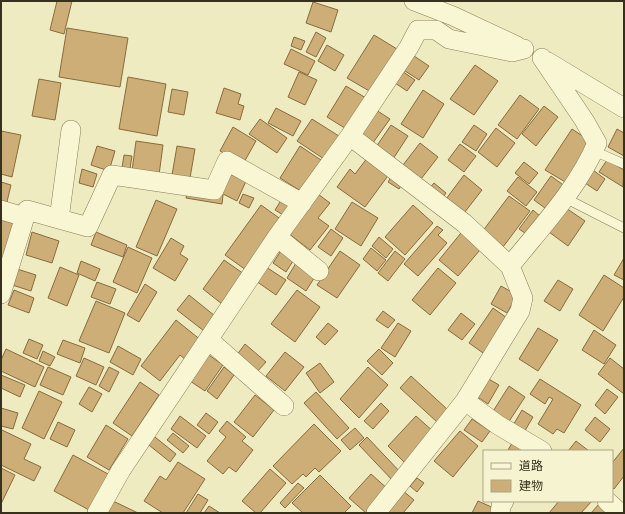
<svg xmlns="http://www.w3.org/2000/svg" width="625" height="514" viewBox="0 0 625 514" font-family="Spectral,'Noto Sans JP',serif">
  <rect width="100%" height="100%" fill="#efebc1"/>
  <path fill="#cdae76" stroke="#886b3d" d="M57 1H72L64 34 50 30Z
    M313 2 338 10 331 32 306 23Z
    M67 28 128 38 120 87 59 77Z
    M316 32 326 38 316 57 306 52Z
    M374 35 397 49 371 92 347 78Z
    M294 37 305 41 301 50 291 46Z
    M327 45 344 55 335 71 318 61Z
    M291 49 315 61 308 75 284 64Z
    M411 54 429 66 419 80 402 69Z
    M475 65 498 81 474 115 450 99Z
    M399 69 415 80 407 91 392 81Z
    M299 72 317 80 305 105 288 97Z
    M128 77 166 84 157 136 119 129Z
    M39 79 61 83 55 120 32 116Z
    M346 86 366 98 348 130 327 117Z
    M224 88 241 94 238 104 244 106 240 120 216 113Z
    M172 89 188 92 184 115 168 112Z
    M423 90 444 104 423 138 401 124Z
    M520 95 539 109 517 139 498 125Z
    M544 106 558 117 536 146 522 134Z
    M276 108 301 121 293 136 268 123Z
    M376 110 390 119 370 147 357 138Z
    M260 119 287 138 277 153 249 134Z
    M312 119 342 138 327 161 297 141Z
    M391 125 408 136 393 159 376 147Z
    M474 125 487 134 476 151 462 142Z
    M233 127 256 141 243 164 220 151Z
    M496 128 515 143 497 167 478 152Z
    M572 129 593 143 567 183 545 170Z
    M617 129 624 133V156L608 147Z
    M1 131 21 135 12 177 1 174Z
    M136 141 163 145 159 175 132 171Z
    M420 143 438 157 421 179 403 165Z
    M460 144 476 156 464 172 448 160Z
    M97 146 115 151 109 171 91 165Z
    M177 146 195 149 190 178 172 175Z
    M300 146 324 162 304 193 280 178Z
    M124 155 132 156 130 169 122 168Z
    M368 157 390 173 365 207 337 187 350 169 355 174Z
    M607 160 624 170 623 187 599 172Z
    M524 162 538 173 529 184 515 173Z
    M82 169 97 174 93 187 79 183Z
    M593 170 605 179 597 191 585 183Z
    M232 171 247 179 237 201 221 193Z
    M393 174 404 181 399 189 388 182Z
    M464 175 482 190 461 217 443 203Z
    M551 176 566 187 549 211 534 200Z
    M518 177 537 192 526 206 507 191Z
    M1 182 11 185 6 206 1 204Z
    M434 183 446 193 442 199 429 189Z
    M188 189 223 195 222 204 186 198Z
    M243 194 254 198 249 208 239 203Z
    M285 194 298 203 288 218 275 210Z
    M318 194 330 203 318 218 329 226 310 250 288 233Z
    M509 196 530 211 503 247 482 232Z
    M156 200 177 209 157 256 136 247Z
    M352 202 378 218 361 246 335 229Z
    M261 205 282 220 246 270 225 255Z
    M413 205 433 223 405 255 385 237Z
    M566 208 585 221 568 246 549 232Z
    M533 210 541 217 528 235 519 229Z
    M1 213 20 219 6 260 1 258Z
    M437 226 443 230 438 235 447 243 418 276 404 264Z
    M465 228 485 244 458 276 439 260Z
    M331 229 343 238 331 256 318 247Z
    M32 232 59 241 52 263 26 255Z
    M96 232 127 245 123 257 91 245Z
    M379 237 393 249 386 258 372 246Z
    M171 238 184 246 180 254 188 259 175 281 153 268Z
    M128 247 152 258 137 293 113 282Z
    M371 248 386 260 377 271 363 259Z
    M282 249 295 258 286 272 273 263Z
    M340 251 360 265 337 298 317 285Z
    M395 251 405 259 388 281 378 273Z
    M624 258V280L614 275Z
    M224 260 244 274 222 304 203 289Z
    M81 261 100 269 95 281 77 273Z
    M296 263 316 275 306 291 287 278Z
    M60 267 79 275 67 306 48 298Z
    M266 267 286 280 276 295 256 281Z
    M14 268 36 275 31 291 9 284Z
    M438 268 456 283 430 315 412 300Z
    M604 275 624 288V297L603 331 579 315Z
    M558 280 573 289 560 311 544 301Z
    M97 282 116 289 110 304 91 297Z
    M145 284 157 292 139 322 127 315Z
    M501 286 517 295 507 313 491 304Z
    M14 290 34 298 29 313 8 305Z
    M297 290 320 307 295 342 271 324Z
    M189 295 215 316 204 331 177 310Z
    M96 301 125 313 109 353 79 341Z
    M493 308 510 320 486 355 469 343Z
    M383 311 395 320 388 328 376 320Z
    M461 313 475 324 462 340 448 330Z
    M176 320 202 341 187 361 180 355 160 381 141 366Z
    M328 323 338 331 325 345 316 337Z
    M398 323 411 331 395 357 381 348Z
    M538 328 558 340 538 371 519 359Z
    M594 330 616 345 604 364 582 350Z
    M29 339 43 345 37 359 23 353Z
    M63 340 85 348 80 363 57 354Z
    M245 344 266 362 256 373 236 356Z
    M118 346 141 359 133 375 110 362Z
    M6 349 44 367 35 387 1 371V360Z
    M379 349 393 363 382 375 367 361Z
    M43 351 55 357 50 366 39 361Z
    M285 352 304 367 285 391 266 376Z
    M206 353 223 365 205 391 187 379Z
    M84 358 104 367 96 385 76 376Z
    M610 358 624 369V394L598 374Z
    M320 363 334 382 320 393 306 373Z
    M48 367 71 377 63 395 40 385Z
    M109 367 119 372 109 392 99 386Z
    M224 367 234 375 217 399 207 391Z
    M368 367 388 385 359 418 340 399Z
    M1 375 25 385 20 397 1 388Z
    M411 376 448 410 437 422 400 388Z
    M487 378 499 385 488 404 476 396Z
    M540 379 581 405 564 433 557 429 553 434 538 424 553 399 549 397 545 404 530 394Z
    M140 382 159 395 132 436 113 423Z
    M509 386 525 397 506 426 490 416Z
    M89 387 102 394 92 412 79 404Z
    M607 389 618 397 605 414 595 405Z
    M39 391 62 402 44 439 22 428Z
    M316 392 349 428 337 439 304 403Z
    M255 395 274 410 253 437 234 422Z
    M381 403 389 411 373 429 364 421Z
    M1 408 18 413 13 429 1 426Z
    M522 410 533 417 523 434 512 427Z
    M206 413 218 422 209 434 197 425Z
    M180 416 206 436 197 448 171 429Z
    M416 416 435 433 406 464 388 446Z
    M595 417 610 429 600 442 585 430Z
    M472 419 490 431 482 442 464 430Z
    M227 421 246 437 242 441 253 450 236 472 229 467 223 474 207 461 226 437 219 431Z
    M58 422 75 430 67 447 50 439Z
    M314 424 341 451 319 472 315 468 306 477 303 474 292 484 273 466Z
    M106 425 128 439 109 470 87 457Z
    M355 428 364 438 350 450 341 440Z
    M2 430 31 444 24 459 41 467 34 481 1 465V432Z
    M460 431 478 446 453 477 434 461Z
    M150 433 176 454 170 462 144 441Z
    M173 433 189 446 183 453 167 440Z
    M367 437 402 474 394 482 359 445Z
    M515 438 533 451 508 450Z
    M576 441 589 451H568Z
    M624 448V476L614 489 612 487V463Z
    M73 455 108 474 89 510 54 491Z
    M178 462 205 479 183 513H163L144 501 160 476 166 480Z
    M1 468 15 475 1 504Z
    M270 469 286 483 260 513H256L242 501Z
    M371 474 389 490 368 513H366L349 498Z
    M320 475 351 506 344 513H303L292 503Z
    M417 478 424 483 417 492 410 486Z
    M298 483 304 488 285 508 280 503Z
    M402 490 414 500 403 513H388Z
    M198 494 208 500 200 513H186Z
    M113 501 138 513H108Z
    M478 501 496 509 494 513H472Z
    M559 501H592L581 513H549Z
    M600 503 609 513H591Z
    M209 506 220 513H204Z"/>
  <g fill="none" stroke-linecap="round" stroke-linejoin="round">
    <defs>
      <path id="lane" d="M594 151 624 164
        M565 198 624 228"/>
      <path id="street" d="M414 1 453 16 517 46
        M548 62 624 108
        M350 136 464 223 510 266
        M1 210 25 217
        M59 219 71 130
        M277 237 319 271
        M1 294 27 210 88 227 112 175 214 190 227 161 302 203
        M209 340 284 406
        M465 401 498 425 542 451
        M607 501 620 513
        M97 513 121 470 277 237 350 136 409 47 418 30H436L449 39 512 52 524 49
        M376 513 465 401 520 311 523 298 510 266C541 227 577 190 597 143L584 120 542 58
        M500 513 501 506 504 501"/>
    </defs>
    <use href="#lane" stroke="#887c58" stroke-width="10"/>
    <use href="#street" stroke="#887c58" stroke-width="20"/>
    <use href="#lane" stroke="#f9f6d4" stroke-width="9"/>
    <use href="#street" stroke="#f9f6d4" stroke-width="19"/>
  </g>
  <rect width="625" height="514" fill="none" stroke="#37301d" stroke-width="4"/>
  <rect x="483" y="450" width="130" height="52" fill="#f6f3d0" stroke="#aaa588"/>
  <rect x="491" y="463" width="20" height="6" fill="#f9f6d4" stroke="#aaa588"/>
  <text x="519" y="470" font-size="12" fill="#37301d">道路</text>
  <rect x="491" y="480" width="20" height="12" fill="#cdae76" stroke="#aaa588"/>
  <text x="519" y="490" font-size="12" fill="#37301d">建物</text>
</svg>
